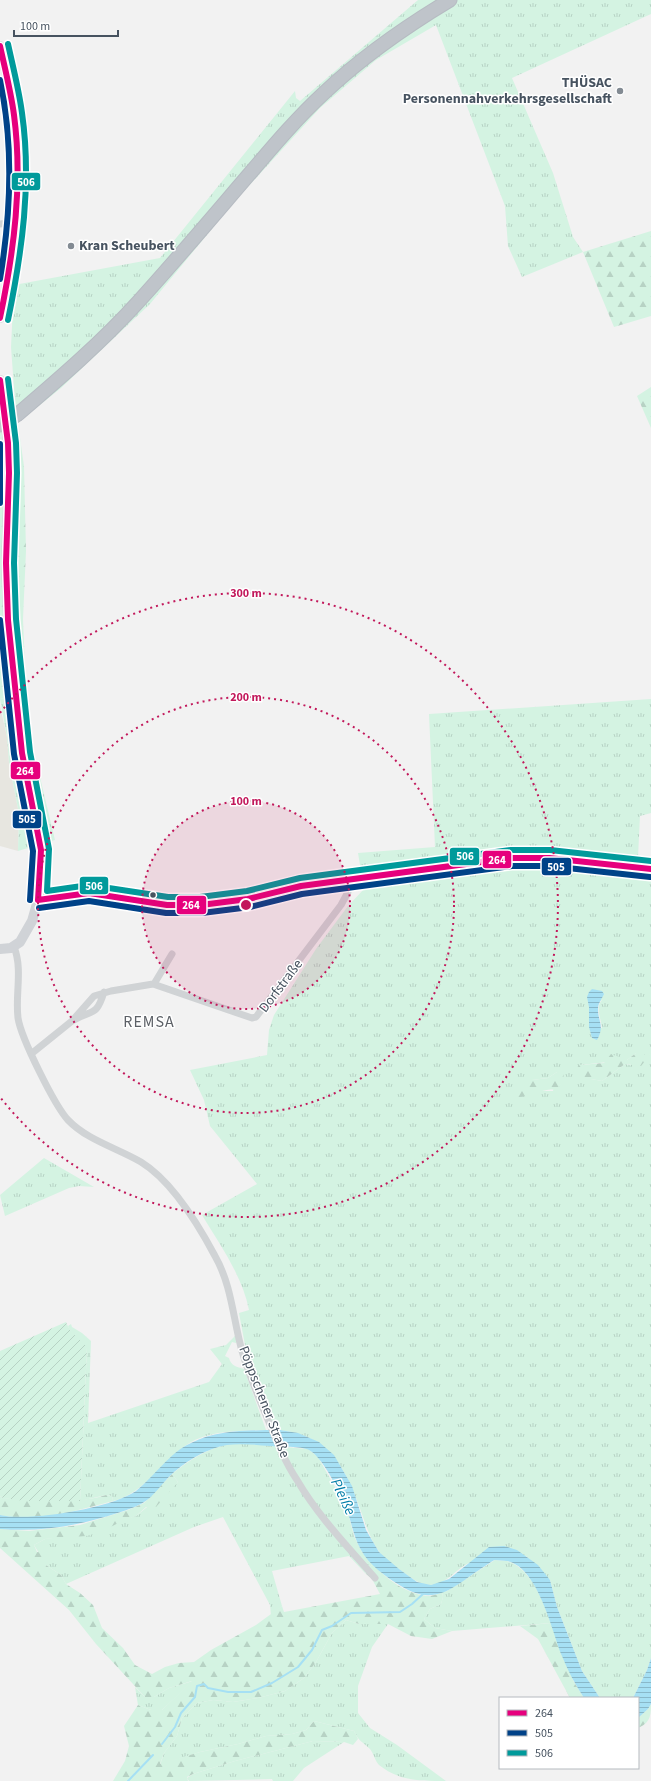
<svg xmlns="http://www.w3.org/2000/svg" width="651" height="1781" viewBox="0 0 651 1781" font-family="'Source Sans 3',sans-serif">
  <defs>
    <pattern id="grass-tufts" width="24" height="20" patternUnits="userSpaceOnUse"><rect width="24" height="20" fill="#d4f3e2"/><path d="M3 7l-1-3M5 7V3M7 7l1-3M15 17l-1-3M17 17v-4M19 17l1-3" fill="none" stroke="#b7d2c4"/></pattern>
    <pattern id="forest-firs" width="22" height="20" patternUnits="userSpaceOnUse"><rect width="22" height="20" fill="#d4f3e2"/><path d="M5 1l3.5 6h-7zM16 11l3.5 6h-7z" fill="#b7d2c4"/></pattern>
    <pattern id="garden-furrows" width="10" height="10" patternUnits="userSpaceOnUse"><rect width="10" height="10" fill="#d4f3e2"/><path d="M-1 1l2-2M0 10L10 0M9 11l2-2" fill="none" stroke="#b7d2c4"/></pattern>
    <pattern id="water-rules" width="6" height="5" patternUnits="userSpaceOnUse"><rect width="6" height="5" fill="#a6e0f4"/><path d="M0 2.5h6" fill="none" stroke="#89b8c9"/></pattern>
  </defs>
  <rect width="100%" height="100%" fill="#f2f2f2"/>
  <path fill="#e7e6e0" d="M0 706 7 737 9 763 19 814 18 851 0 846Z"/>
  <path fill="url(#grass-tufts)" fill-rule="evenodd" d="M418 0H651V14L512 78 553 173 573 237 583 252 522 277 508 246 505 206 436 25 376 60 320 108 234 202 150 304 61 388 0 437V414L15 402 11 347 14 285 160 258 295 91 296 98 300 101Z
    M26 693 33 748 55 840 18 851 19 814 9 763 7 737 0 699Z
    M651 699V813L640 816 637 878 651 880V1658L647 1670 633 1698H600L582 1671 557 1607 550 1580 526 1556C515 1557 477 1559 469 1563 455 1569 447 1585 430 1585 419 1584 411 1578 403 1572 395 1567 383 1558 378 1550 368 1535 364 1519 358 1503 343 1462 323 1432 275 1430L265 1406 266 1404 269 1403 268 1399 264 1398 261 1396 245 1345 239 1313 249 1310C242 1275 220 1245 202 1215L257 1184 210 1126 204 1100 190 1070 267 1055 269 1030 274 1015 316 949 348 906 364 889 358 853 435 847 429 714ZM602 1000C595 1007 601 1019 602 1028L589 1027V1007ZM636 1053 631 1065 625 1064 602 1081 591 1079 580 1065 627 1060ZM557 1072 553 1091H543L532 1080 548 1078Z
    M44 1158 94 1187 79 1186 69 1188 5 1216 0 1195Z
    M71 1324 72 1327 82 1333 91 1341 88 1423 209 1382 222 1364 210 1349 226 1345 236 1335 238 1340 236 1343 232 1342 225 1356 229 1358C231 1366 237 1367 244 1369L266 1430C240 1431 210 1430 188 1444 162 1461 144 1494 113 1501L112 1496 106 1495 80 1501 87 1348C81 1340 71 1335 68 1326Z
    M251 1444 308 1449 318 1457 340 1496 348 1513 354 1536 362 1552 373 1564 365 1573 349 1556 272 1571 282 1606 271 1616 270 1605 223 1517 194 1527 66 1584 61 1575 46 1565 34 1545 45 1539 60 1537 136 1516 178 1482 172 1474C188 1461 205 1450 225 1445 233 1443 242 1444 251 1444Z
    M495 1560C500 1561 506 1560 510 1562 533 1572 543 1601 551 1623L452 1631 435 1628 424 1619 430 1609 441 1604 443 1597 442 1592 447 1591Z
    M346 1620 359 1624H388L372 1647 358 1686V1713L370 1728 397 1745 446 1781C419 1781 399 1781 379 1765 375 1761 374 1754 370 1749 363 1742 358 1741 354 1731L314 1721 306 1730 292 1734 266 1736 238 1744 200 1752 160 1765 164 1753 177 1736 182 1718 197 1703 213 1700 233 1702 258 1698 285 1691 304 1678 316 1662 332 1633Z
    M193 1681 162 1710H151L138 1705 135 1687 145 1697H154L169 1688Z
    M313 1741 344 1742 304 1768 293 1781H273L272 1779 189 1781 187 1778 193 1774 235 1761Z"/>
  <path fill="url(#forest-firs)" d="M651 231V316L614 327 583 252Z
    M651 387V428L637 396Z
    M18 424 24 466 26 551 23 619 26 693 0 699V437Z
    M636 1053H644L645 1061 641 1066 625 1064 602 1081 591 1079 585 1082 578 1080 575 1069 580 1065 604 1063 611 1054 627 1060Z
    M557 1072 564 1074C560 1095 556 1087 542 1091 532 1095 525 1097 514 1097L512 1094 513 1088 532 1080 548 1078Z
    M172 1474 178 1482 156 1507H146L136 1516 122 1521 103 1531 86 1536 45 1539 34 1545 37 1552 46 1553V1565L61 1575 66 1584 80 1593 93 1605 102 1628 123 1648 135 1665 152 1674 165 1667 179 1663 194 1662 211 1650 256 1625 282 1606 284 1612 380 1594 372 1579 365 1573 373 1564C386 1579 409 1596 430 1596 434 1595 439 1594 442 1592L443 1597 441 1604 430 1609 424 1619 435 1628 452 1631 432 1639 411 1636 388 1624H359L346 1620 332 1633 316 1662 304 1678 285 1691 258 1698 233 1702 213 1700 197 1703 182 1718 177 1736 164 1753 160 1764 200 1752 238 1744 266 1736 292 1734 306 1730 314 1721 354 1731 358 1739 353 1745 344 1742 313 1741 235 1761 193 1774 187 1777 188 1781H113L125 1761 129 1746 124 1726 138 1705 151 1710H162L192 1681 169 1688 154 1697H145L96 1644 69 1610 0 1548V1529L29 1531 80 1525 128 1510 144 1503Z
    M106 1495 112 1496 113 1501C79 1510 36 1523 0 1515V1496L3 1498C20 1500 36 1499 53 1500 72 1500 88 1501 106 1495Z
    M551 1623 574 1682 584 1698H570L538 1639 520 1626Z
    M651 1704C651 1716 650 1723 638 1728V1718L648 1709Z"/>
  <path fill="url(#garden-furrows)" d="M66 1322C71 1335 79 1337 87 1347L80 1501H25L3 1498 0 1496V1351Z"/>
  <path fill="url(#water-rules)" d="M592 989 602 991 604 994C602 999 598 1003 598 1009 598 1022 605 1026 597 1040L592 1038 589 1027V1007L587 997 589 992Z
    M266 1430H280L298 1433 319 1442 334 1455 352 1486 366 1530 379 1552 399 1569 417 1582 431 1585 449 1579 489 1547 504 1546 517 1550 538 1565 550 1580 557 1607 582 1671 600 1698H584C575 1684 568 1671 562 1656 552 1631 538 1567 507 1561 504 1561 498 1560 495 1560 491 1561 486 1566 482 1568 454 1586 436 1608 401 1586 386 1577 369 1565 361 1550 354 1538 352 1525 348 1513 341 1496 325 1459 309 1450 301 1446 280 1447 270 1446 256 1445 242 1443 227 1445 208 1448 186 1461 172 1474 162 1483 154 1497 141 1504 131 1509 120 1512 108 1516 71 1527 39 1532 0 1529V1515C29 1522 112 1508 136 1491 155 1476 169 1453 191 1443 215 1431 240 1431 266 1430Z
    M651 1658V1704L648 1709 638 1718V1698H633L647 1670Z"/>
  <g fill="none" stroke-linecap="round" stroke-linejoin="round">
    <path stroke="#a6e0f4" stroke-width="2" d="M162 1744 175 1727 181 1713 195 1697 197 1686 204 1684 208 1688 228 1692H251L272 1683 298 1667 312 1650 322 1630 332 1626 351 1613 400 1612 412 1604 423 1594
      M128 1781 153 1755"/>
    <defs>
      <path id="highway" d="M18 414C60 378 102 342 139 301 178 258 215 214 252 171 275 144 298 117 324 93 362 57 405 27 450 0"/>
    </defs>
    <use href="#highway" stroke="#b6bbc2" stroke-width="15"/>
    <path stroke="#d0d3d5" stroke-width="7" d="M0 224 16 222
      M14 947C23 969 15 995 18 1018 21 1038 55 1106 68 1120 87 1140 117 1148 141 1162 172 1181 198 1224 215 1256 232 1286 233 1319 242 1351 249 1375 259 1399 269 1422 277 1442 285 1462 297 1480 318 1516 348 1547 375 1578
      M154 984 172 954
      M74 1020C92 1009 96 1018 104 992
      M31 1054 72 1021 94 996 111 991 153 984 252 1018 256 1017 341 905 348 892 350 880"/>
    <path stroke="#d0d3d7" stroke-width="10" d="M0 46C26 140 22 224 0 318
      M0 380 8 443 9 473 6 563 8 620 22 753 41 850 38 900 32 921 20 942 11 948 0 949
      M38 900 89 893 167 905H201L248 899 301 886 511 858H549L651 869"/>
    <use href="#highway" stroke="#bfc4ca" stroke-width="13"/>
    <defs>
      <path id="highway-bridge" d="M0 426 18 414"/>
    </defs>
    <use href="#highway-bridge" stroke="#b6bbc2" stroke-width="15" stroke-linecap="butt"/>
    <use href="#highway-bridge" stroke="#bfc4ca" stroke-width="13"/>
    <defs>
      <path id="bus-1" d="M0 46C5 69 11 92 14 115 23 183 14 251 0 318
        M0 380 8 443 9 473 6 563 8 620 22 753 41 850 38 900
        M38 900 89 893 167 905H201L248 899 301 886 511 858H549L651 869"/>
      <path id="bus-2" d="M0 80C14 146 11 213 0 279
        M0 444V503
        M0 620 14 754 33 851 30 900
        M39 908 89 901 166 913H202L250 907 302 894 512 866H549L650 877"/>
      <path id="bus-3" d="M8 44C13 67 19 90 22 113 32 183 22 252 8 320
        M8 379 16 443 17 473 14 563 16 619 30 752 49 849 47 891 89 885 168 897H200L247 891 300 878 511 850H550L651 861"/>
    </defs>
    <use href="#bus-1" stroke="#fff" stroke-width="9"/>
    <use href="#bus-2" stroke="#fff" stroke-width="9"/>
    <use href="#bus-3" stroke="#fff" stroke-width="9"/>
    <use href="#bus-1" stroke="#e6007d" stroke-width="6"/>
    <use href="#bus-2" stroke="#004288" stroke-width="6"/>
    <use href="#bus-3" stroke="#009a9b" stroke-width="6"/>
  </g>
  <circle cx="246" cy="905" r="104" fill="#c2185b" fill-opacity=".12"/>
  <g fill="none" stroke="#c2185b" stroke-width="2" stroke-dasharray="2 4">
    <circle cx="246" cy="905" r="104"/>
    <circle cx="246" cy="905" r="208"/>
    <path d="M0 713A312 312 0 1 1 0 1097"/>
  </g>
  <g fill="#838b93" stroke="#fff" stroke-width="1.5">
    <circle cx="620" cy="91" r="4"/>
    <circle cx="71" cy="246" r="4"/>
  </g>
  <circle fill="#475360" stroke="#fff" stroke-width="1.5" cx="153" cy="895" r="3.5"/>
  <g text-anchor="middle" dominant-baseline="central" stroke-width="3" stroke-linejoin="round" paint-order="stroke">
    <g font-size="14" font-weight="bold" fill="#475360" stroke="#fff" text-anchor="end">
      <text x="612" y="83">THÜSAC<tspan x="612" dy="16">Personennahverkehrsgesellschaft</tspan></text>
      <text x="79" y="246" text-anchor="start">Kran Scheubert</text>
    </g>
    <g font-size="14" fill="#475360" stroke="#fff">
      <text transform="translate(281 986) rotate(-53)">Dorfstraße</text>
      <text transform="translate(264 1402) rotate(69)">Pöppschener Straße</text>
    </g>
    <g font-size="15" font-style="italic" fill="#027ea9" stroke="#fff">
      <text transform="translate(343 1497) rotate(65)">Pleiße</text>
    </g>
    <g font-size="16" letter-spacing="1" fill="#5c6066" stroke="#fff">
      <text x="149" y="1022">REMSA</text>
    </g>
  </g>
  <circle cx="246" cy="905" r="6" fill="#c2185b" stroke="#fff" stroke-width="2"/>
  <g font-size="12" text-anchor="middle" font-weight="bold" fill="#c2185b" stroke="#fff" stroke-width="3" stroke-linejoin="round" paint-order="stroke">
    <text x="246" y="597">300 m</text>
    <text x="246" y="701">200 m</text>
    <text x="246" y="805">100 m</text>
  </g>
  <g stroke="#fff" stroke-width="1.5">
    <rect x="11" y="172" width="30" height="19" rx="4" fill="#009a9b"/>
    <rect x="10" y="761" width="31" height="19" rx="4" fill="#e6007d"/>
    <rect x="12" y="810" width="30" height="19" rx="4" fill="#004288"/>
    <rect x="449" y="847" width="31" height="19" rx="4" fill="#009a9b"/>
    <rect x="482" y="850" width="30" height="19" rx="4" fill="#e6007d"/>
    <rect x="541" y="857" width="31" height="19" rx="4" fill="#004288"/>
    <rect x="79" y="876" width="30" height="19" rx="4" fill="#009a9b"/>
    <rect x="176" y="895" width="31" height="20" rx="4" fill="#e6007d"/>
  </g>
  <g font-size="11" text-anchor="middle" font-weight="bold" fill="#fff">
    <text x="26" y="186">506</text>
    <text x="25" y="775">264</text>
    <text x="27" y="823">505</text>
    <text x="465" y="860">506</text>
    <text x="497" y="864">264</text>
    <text x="556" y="871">505</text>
    <text x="94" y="890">506</text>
    <text x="191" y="909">264</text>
  </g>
  <rect x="499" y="1697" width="140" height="72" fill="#ffffff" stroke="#b5babf"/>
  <rect x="507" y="1710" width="20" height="6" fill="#e6007d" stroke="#b5babf"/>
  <text x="535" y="1717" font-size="12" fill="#475360">264</text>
  <rect x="507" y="1730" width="20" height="6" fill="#004288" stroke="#b5babf"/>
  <text x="535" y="1737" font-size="12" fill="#475360">505</text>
  <rect x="507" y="1750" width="20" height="6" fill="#009a9b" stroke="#b5babf"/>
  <text x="535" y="1757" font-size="12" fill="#475360">506</text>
  <path d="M14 30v6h104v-6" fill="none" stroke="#475360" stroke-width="2"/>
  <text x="20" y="30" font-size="12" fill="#475360" stroke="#ffffff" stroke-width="3" paint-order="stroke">100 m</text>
</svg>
